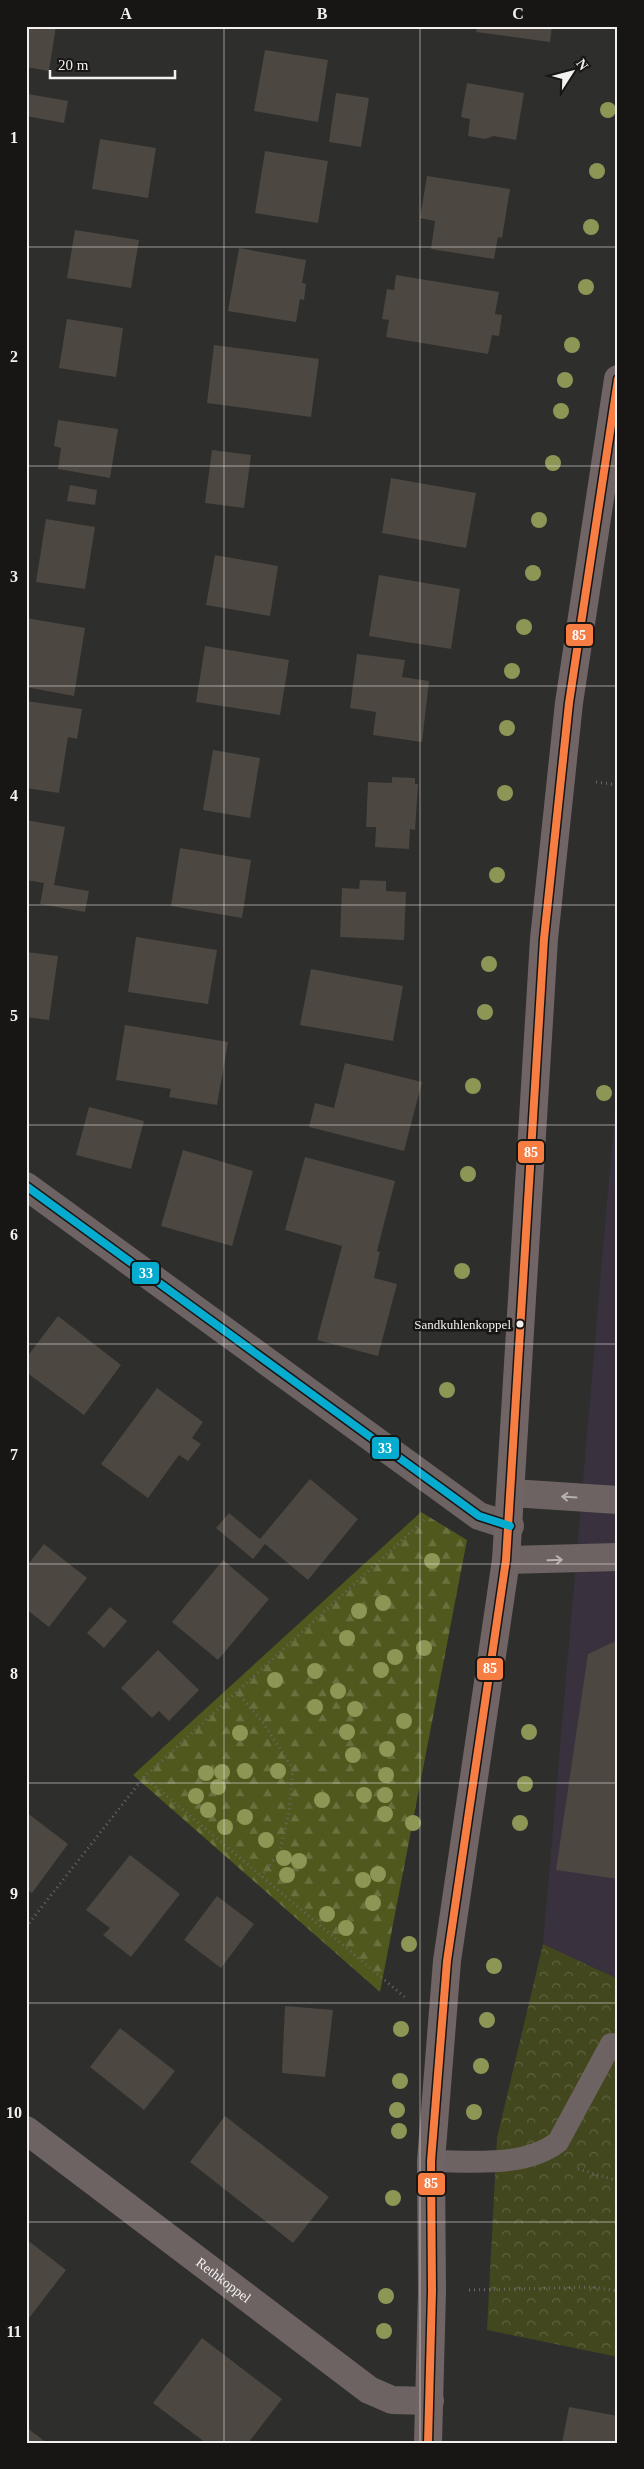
<svg xmlns="http://www.w3.org/2000/svg" width="644" height="2469" viewBox="0 0 644 2469" font-family="Georgia,serif">
  <defs>
    <pattern id="forest-firs" width="22" height="20" patternUnits="userSpaceOnUse" patternTransform="scale(1.25)"><rect width="22" height="20" fill="#51581d"/><path d="M5 1l3.5 6h-7zM16 11l3.5 6h-7z" fill="#6a703e"/></pattern>
    <pattern id="park-crowns" width="20" height="18" patternUnits="userSpaceOnUse" patternTransform="scale(1.25)"><rect width="20" height="18" fill="#42471e"/><path d="M2 6a3 3 0 1 1 6 0M12 15a3 3 0 1 1 6 0" fill="none" stroke="#5e623f"/></pattern>
  </defs>
  <rect width="100%" height="100%" fill="#2e2e2d"/>
  <path fill="#3a313e" d="M618 1076V1979L543 1944Z"/>
  <path fill="url(#forest-firs)" d="M421 1512 467 1540 380 1992 133 1775Z"/>
  <path fill="url(#park-crowns)" d="M543 1944 618 1979V2357L487 2330 497 2138Z"/>
  <path fill="#4c4740" d="M26 26H56L49 71 26 67Z
    M477 26H552L550 42 476 32Z
    M265 50 328 60 318 122 254 111Z
    M467 83 524 93 516 140 494 136 485 139 468 136 470 119 461 117Z
    M336 93 369 98 361 147 329 142Z
    M28 94 68 101 64 123 26 116Z
    M100 139 156 148 148 198 92 189Z
    M265 151 328 161 318 223 255 213Z
    M427 176 510 189 502 238 498 237 494 259 431 249 435 221 420 218Z
    M75 230 139 240 131 288 67 278Z
    M239 248 306 260 302 283 306 284 304 300 300 299 296 322 228 311Z
    M396 275 499 292 495 314 502 315 499 336 492 335 488 354 386 337 389 320 382 319 387 289 394 290Z
    M67 319 123 328 116 377 59 368Z
    M214 345 319 359 311 417 207 403Z
    M58 420 118 429 110 478 58 469 61 448 54 446Z
    M212 450 251 455 244 508 205 503Z
    M391 478 476 493 466 548 382 533Z
    M70 485 97 490 95 505 67 501Z
    M46 519 95 527 85 589 36 582Z
    M215 555 278 566 270 616 206 605Z
    M379 575 460 589 451 649 369 636Z
    M26 618 85 628 74 696 26 687Z
    M205 646 289 660 280 715 196 702Z
    M357 654 405 660 402 677 429 681 422 742 373 735 376 712 350 708Z
    M26 701 82 709 77 739 68 737 59 793 26 788Z
    M213 750 260 758 250 818 203 810Z
    M392 777 415 778V784H418L415 830 410 829 409 849 375 847 376 827H366L368 782 392 783Z
    M26 820 65 827 54 885 89 891 85 912 40 904 44 883 26 880Z
    M180 848 251 860 242 918 171 906Z
    M360 880 386 881V891L406 892 404 940 340 937 342 888 359 889Z
    M136 937 217 950 208 1004 128 992Z
    M26 952 58 956 49 1020 26 1017Z
    M311 969 403 986 393 1041 300 1025Z
    M125 1025 228 1042 217 1105 169 1097 171 1089 116 1080Z
    M345 1063 422 1082 404 1151 309 1127 315 1103 334 1108Z
    M89 1107 144 1121 131 1169 76 1155Z
    M183 1150 253 1171 232 1246 161 1226Z
    M305 1157 395 1181 377 1251 380 1252 374 1278 397 1284 378 1356 317 1340 342 1246 285 1230Z
    M58 1316 121 1365 84 1415 26 1372V1358Z
    M157 1388 203 1422 192 1438 201 1444 188 1461 179 1455 148 1498 101 1464Z
    M310 1479 358 1519 308 1580 265 1544 253 1559 216 1528 229 1513 260 1539Z
    M44 1544 87 1578 49 1627 26 1609V1567Z
    M223 1560 269 1599 218 1660 172 1622Z
    M110 1607 127 1621 104 1648 87 1633Z
    M618 1640V1879L556 1870 588 1654Z
    M158 1650 199 1690 169 1721 159 1711 152 1718 121 1688Z
    M26 1812 68 1844 32 1893 26 1889Z
    M130 1855 180 1894 131 1957 103 1935 110 1928 86 1910Z
    M217 1896 254 1924 221 1968 184 1940Z
    M285 2006 333 2010 325 2077 282 2073Z
    M120 2028 175 2071 144 2110 90 2067Z
    M225 2116 329 2197 293 2243 190 2162Z
    M26 2239 66 2270 26 2322Z
    M202 2338 282 2399 248 2443H206L153 2403Z
    M569 2407 618 2416V2443H562Z
    M26 2427 47 2443H26Z"/>
  <g fill="none" stroke-linecap="round" stroke-linejoin="round">
    <path stroke="#6d6666" stroke-width="3" stroke-dasharray="1 4" stroke-linecap="butt" d="M596 782 618 785
      M237 1692 264 1724 293 1769 289 1812 280 1851 261 1877
      M144 1777 407 1999
      M26 1927 144 1777 424 1520
      M578 2169 618 2181
      M469 2290 593 2287 618 2291"/>
    <path stroke="#6e6363" stroke-width="22" d="M431 2161C472 2161 524 2168 558 2142L611 2044"/>
    <g stroke="#6e6363" stroke-width="28">
      <path d="M26 1186 479 1516 510 1526"/>
      <path d="M512 1493 618 1500"/>
      <path d="M506 1560 618 1557"/>
      <path id="s1" d="M26 2130 369 2390 392 2400 430 2401"/>
    </g>
    <path stroke="#706464" stroke-width="28" d="M428 2443 432 2291 431 2161 447 1961 506 1560 544 939 569 703 618 379"/>
    <defs>
      <path id="bus-1" d="M428 2443 432 2291 431 2161 447 1961 506 1560 544 939 569 703 618 379"/>
      <path id="bus-2" d="M26 1186 479 1516 510 1526"/>
    </defs>
    <use href="#bus-1" stroke="#171615" stroke-width="11"/>
    <use href="#bus-2" stroke="#171615" stroke-width="11"/>
    <use href="#bus-1" stroke="#f77d43" stroke-width="8"/>
    <use href="#bus-2" stroke="#06acd0" stroke-width="8"/>
  </g>
  <g fill="#8e9656">
    <circle cx="608" cy="110" r="8"/>
    <circle cx="597" cy="171" r="8"/>
    <circle cx="591" cy="227" r="8"/>
    <circle cx="586" cy="287" r="8"/>
    <circle cx="572" cy="345" r="8"/>
    <circle cx="565" cy="380" r="8"/>
    <circle cx="561" cy="411" r="8"/>
    <circle cx="553" cy="463" r="8"/>
    <circle cx="539" cy="520" r="8"/>
    <circle cx="533" cy="573" r="8"/>
    <circle cx="524" cy="627" r="8"/>
    <circle cx="512" cy="671" r="8"/>
    <circle cx="507" cy="728" r="8"/>
    <circle cx="505" cy="793" r="8"/>
    <circle cx="497" cy="875" r="8"/>
    <circle cx="489" cy="964" r="8"/>
    <circle cx="485" cy="1012" r="8"/>
    <circle cx="473" cy="1086" r="8"/>
    <circle cx="604" cy="1093" r="8"/>
    <circle cx="468" cy="1174" r="8"/>
    <circle cx="462" cy="1271" r="8"/>
    <circle cx="447" cy="1390" r="8"/>
    <circle cx="432" cy="1561" r="8"/>
    <circle cx="383" cy="1603" r="8"/>
    <circle cx="359" cy="1611" r="8"/>
    <circle cx="347" cy="1638" r="8"/>
    <circle cx="424" cy="1648" r="8"/>
    <circle cx="395" cy="1657" r="8"/>
    <circle cx="381" cy="1670" r="8"/>
    <circle cx="315" cy="1671" r="8"/>
    <circle cx="275" cy="1680" r="8"/>
    <circle cx="338" cy="1691" r="8"/>
    <circle cx="315" cy="1707" r="8"/>
    <circle cx="355" cy="1709" r="8"/>
    <circle cx="404" cy="1721" r="8"/>
    <circle cx="347" cy="1732" r="8"/>
    <circle cx="529" cy="1732" r="8"/>
    <circle cx="240" cy="1733" r="8"/>
    <circle cx="387" cy="1749" r="8"/>
    <circle cx="353" cy="1755" r="8"/>
    <circle cx="245" cy="1771" r="8"/>
    <circle cx="278" cy="1771" r="8"/>
    <circle cx="222" cy="1772" r="8"/>
    <circle cx="206" cy="1773" r="8"/>
    <circle cx="386" cy="1775" r="8"/>
    <circle cx="525" cy="1784" r="8"/>
    <circle cx="218" cy="1787" r="8"/>
    <circle cx="364" cy="1795" r="8"/>
    <circle cx="385" cy="1795" r="8"/>
    <circle cx="196" cy="1796" r="8"/>
    <circle cx="322" cy="1800" r="8"/>
    <circle cx="208" cy="1810" r="8"/>
    <circle cx="385" cy="1814" r="8"/>
    <circle cx="245" cy="1817" r="8"/>
    <circle cx="413" cy="1823" r="8"/>
    <circle cx="520" cy="1823" r="8"/>
    <circle cx="225" cy="1827" r="8"/>
    <circle cx="266" cy="1840" r="8"/>
    <circle cx="284" cy="1858" r="8"/>
    <circle cx="299" cy="1861" r="8"/>
    <circle cx="378" cy="1874" r="8"/>
    <circle cx="287" cy="1875" r="8"/>
    <circle cx="363" cy="1880" r="8"/>
    <circle cx="373" cy="1903" r="8"/>
    <circle cx="327" cy="1914" r="8"/>
    <circle cx="346" cy="1928" r="8"/>
    <circle cx="409" cy="1944" r="8"/>
    <circle cx="494" cy="1966" r="8"/>
    <circle cx="487" cy="2020" r="8"/>
    <circle cx="401" cy="2029" r="8"/>
    <circle cx="481" cy="2066" r="8"/>
    <circle cx="400" cy="2081" r="8"/>
    <circle cx="397" cy="2110" r="8"/>
    <circle cx="474" cy="2112" r="8"/>
    <circle cx="399" cy="2131" r="8"/>
    <circle cx="393" cy="2198" r="8"/>
    <circle cx="386" cy="2296" r="8"/>
    <circle cx="384" cy="2331" r="8"/>
  </g>
  <defs><path id="oneway-shaft" d="M-6 0H5M1.5-3L5.5 0L1.5 3" fill="none" stroke-width="1.6" stroke-linecap="round" stroke-linejoin="round" transform="scale(1.25)"/></defs>
  <g stroke="#b7b1b1">
    <use href="#oneway-shaft" transform="translate(569 1497) rotate(-176)"/>
    <use href="#oneway-shaft" transform="translate(555 1560) rotate(-2)"/>
  </g>
  <path fill="none" stroke="#f2f1f0" stroke-width="1" stroke-opacity="0.55" d="M224 26V2443M420 26V2443M26 247H618M26 466H618M26 686H618M26 905H618M26 1125H618M26 1344H618M26 1564H618M26 1783H618M26 2003H618M26 2222H618"/>
  <circle fill="#f2f1f0" stroke="#171615" stroke-width="2" cx="520" cy="1324" r="4.5"/>
  <g text-anchor="middle" dominant-baseline="central" stroke-width="5" stroke-linejoin="round" paint-order="stroke">
    <g font-size="13" fill="#f2f1f0" stroke="#171615" text-anchor="end">
      <text x="511" y="1324">Sandkuhlenkoppel</text>
    </g>
    <g font-size="14" fill="#f2f1f0" stroke="#171615">
      <text stroke="none"><textPath href="#s1" startOffset="248">Rethkoppel</textPath></text>
    </g>
  </g>
  <g stroke="#171615" stroke-width="2">
    <rect x="565" y="623" width="29" height="24" rx="5" fill="#f77d43"/>
    <rect x="517" y="1140" width="28" height="24" rx="5" fill="#f77d43"/>
    <rect x="131" y="1261" width="29" height="24" rx="5" fill="#06acd0"/>
    <rect x="371" y="1436" width="29" height="24" rx="5" fill="#06acd0"/>
    <rect x="476" y="1657" width="28" height="24" rx="5" fill="#f77d43"/>
    <rect x="417" y="2172" width="29" height="24" rx="5" fill="#f77d43"/>
  </g>
  <g font-size="14" text-anchor="middle" font-weight="bold" fill="#fff">
    <text x="579" y="640">85</text>
    <text x="531" y="1157">85</text>
    <text x="146" y="1278">33</text>
    <text x="385" y="1453">33</text>
    <text x="490" y="1673">85</text>
    <text x="431" y="2188">85</text>
  </g>
  <rect width="644" height="2469" fill="none" stroke="#171615" stroke-width="55"/>
  <g transform="translate(572 72) rotate(54)" stroke="#171615" stroke-width="4" paint-order="stroke">
  <path d="M0-4L9 19L0 12L-9 19Z" fill="#f2f1f0"/>
  <text y="-8" font-size="14" font-weight="bold" text-anchor="middle" fill="#f2f1f0">N</text>
  </g>
  <path d="M50 70v8h125v-8" fill="none" stroke="#f2f1f0" stroke-width="2.5"/>
  <text x="58" y="70" font-size="15" fill="#f2f1f0" stroke="#171615" stroke-width="4" paint-order="stroke">20 m</text>
  <rect x="28" y="28" width="588" height="2414" fill="none" stroke="#f2f1f0" stroke-width="2"/>
  <g font-size="16" text-anchor="middle" font-weight="bold" fill="#f2f1f0">
    <text x="126" y="19">A</text>
    <text x="322" y="19">B</text>
    <text x="518" y="19">C</text>
    <text x="14" y="143">1</text>
    <text x="14" y="362">2</text>
    <text x="14" y="582">3</text>
    <text x="14" y="801">4</text>
    <text x="14" y="1021">5</text>
    <text x="14" y="1240">6</text>
    <text x="14" y="1460">7</text>
    <text x="14" y="1679">8</text>
    <text x="14" y="1899">9</text>
    <text x="14" y="2118">10</text>
    <text x="14" y="2337">11</text>
  </g>
</svg>
